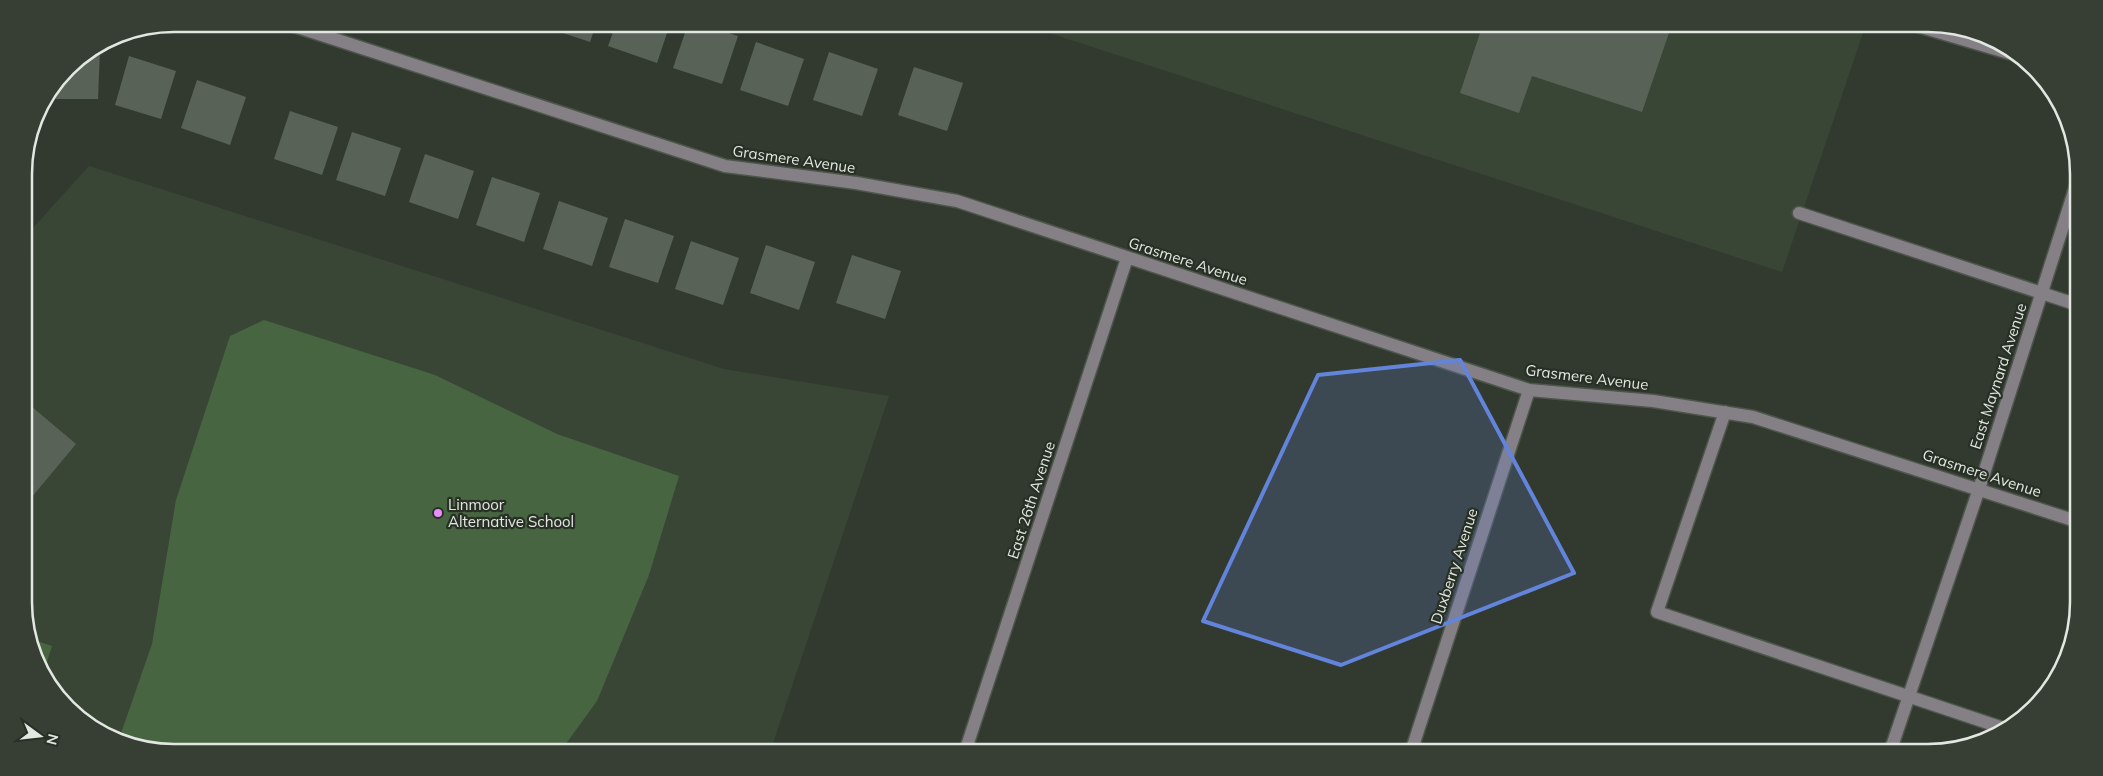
<svg xmlns="http://www.w3.org/2000/svg" width="2103" height="776" viewBox="0 0 2103 776" font-family="Mulish,sans-serif">
  <rect width="100%" height="100%" fill="#323a30"/>
  <path fill="#394636" d="M1022 24H1866L1782 272Z
    M89 166 724 369 889 396 770 752H175L126 744 61 701 27 630 24 238Z"/>
  <path fill="#486541" d="M264 320 435 375 557 434 679 476 649 575 597 701 560 752H175L126 744 119 739 152 644 176 500 230 336Z
    M31 639 52 646 45 668Z"/>
  <path fill="#596256" d="M542 24H596L590 42 542 26Z
    M616 24H670L657 63 608 46Z
    M688 24H700L738 36 722 84 673 68Z
    M1483 24H1672L1642 112 1532 76 1519 113 1460 93Z
    M756 42 804 59 788 106 740 90Z
    M95 49H100L98 99H52V92L75 61Z
    M829 52 878 69 862 116 813 100Z
    M129 56 176 71 161 119 115 105Z
    M914 67 963 83 947 131 898 115Z
    M197 80 246 97 230 145 181 128Z
    M290 111 338 127 322 175 274 159Z
    M352 132 401 148 385 196 336 180Z
    M425 154 474 171 458 219 409 202Z
    M492 177 540 193 524 242 476 225Z
    M559 201 608 218 592 266 543 249Z
    M625 219 674 236 658 283 609 267Z
    M691 241 739 258 723 305 675 289Z
    M766 245 815 262 799 310 750 293Z
    M852 255 901 271 885 319 836 303Z
    M25 401 76 444 26 504V448Z"/>
  <g fill="none" stroke-linecap="round" stroke-linejoin="round">
    <defs>
      <path id="minor" d="M288 24 725 166 856 183 957 201 1529 390 1653 401 1753 417 2079 522
        M1911 24 2009 53
        M1799 213 2078 305
        M1725 412 1657 612 2006 729
        M965 752 1127 258
        M1411 752 1529 390
        M1890 752 1979 489 2078 179"/>
    </defs>
    <use href="#minor" stroke="#4e564c" stroke-width="15"/>
    <use href="#minor" stroke="#848085" stroke-width="12"/>
  </g>
  <path fill="#6284db" fill-opacity="0.2" stroke="#6284db" stroke-width="4" stroke-linejoin="round" d="M1460 360 1574 573 1341 665 1203 621 1318 375Z"/>
  <circle fill="#e98dfe" stroke="#283026" stroke-width="2" cx="438" cy="513" r="5"/>
  <g text-anchor="middle" dominant-baseline="central" stroke-width="4.5" stroke-linejoin="round" paint-order="stroke">
    <g font-size="15" fill="#e2e8e1" stroke="#283026">
      <text transform="translate(794 159) rotate(8)">Grasmere Avenue</text>
      <text transform="translate(1188 261) rotate(18)">Grasmere Avenue</text>
      <text transform="translate(1998 376) rotate(-72)">East Maynard Avenue</text>
      <text transform="translate(1587 377) rotate(7)">Grasmere Avenue</text>
      <text transform="translate(1982 473) rotate(18)">Grasmere Avenue</text>
      <text transform="translate(1031 500) rotate(-72)">East 26th Avenue</text>
      <text transform="translate(1454 566) rotate(-72)">Duxberry Avenue</text>
    </g>
    <g font-size="15" fill="#e2e8e1" stroke="#283026" text-anchor="start">
      <text x="448" y="504">Linmoor<tspan x="448" dy="17">Alternative School</tspan></text>
    </g>
  </g>
  <path d="M0 0H2103V776H0ZM174 32H1928A142 142 0 0 1 2070 174V602A142 142 0 0 1 1928 744H174A142 142 0 0 1 32 602V174A142 142 0 0 1 174 32Z" fill="#373f35" fill-rule="evenodd"/>
  <path fill="none" stroke="#e2e8e1" stroke-width="2.5" d="M174 32H1928A142 142 0 0 1 2070 174V602A142 142 0 0 1 1928 744H174A142 142 0 0 1 32 602V174A142 142 0 0 1 174 32Z"/>
  <g transform="translate(40 736) rotate(105)" stroke="#283026" stroke-width="4" paint-order="stroke">
  <path d="M0-4L9 19L0 12L-9 19Z" fill="#e2e8e1"/>
  <text y="-8" font-size="14" font-weight="bold" text-anchor="middle" fill="#e2e8e1">N</text>
  </g>
</svg>
